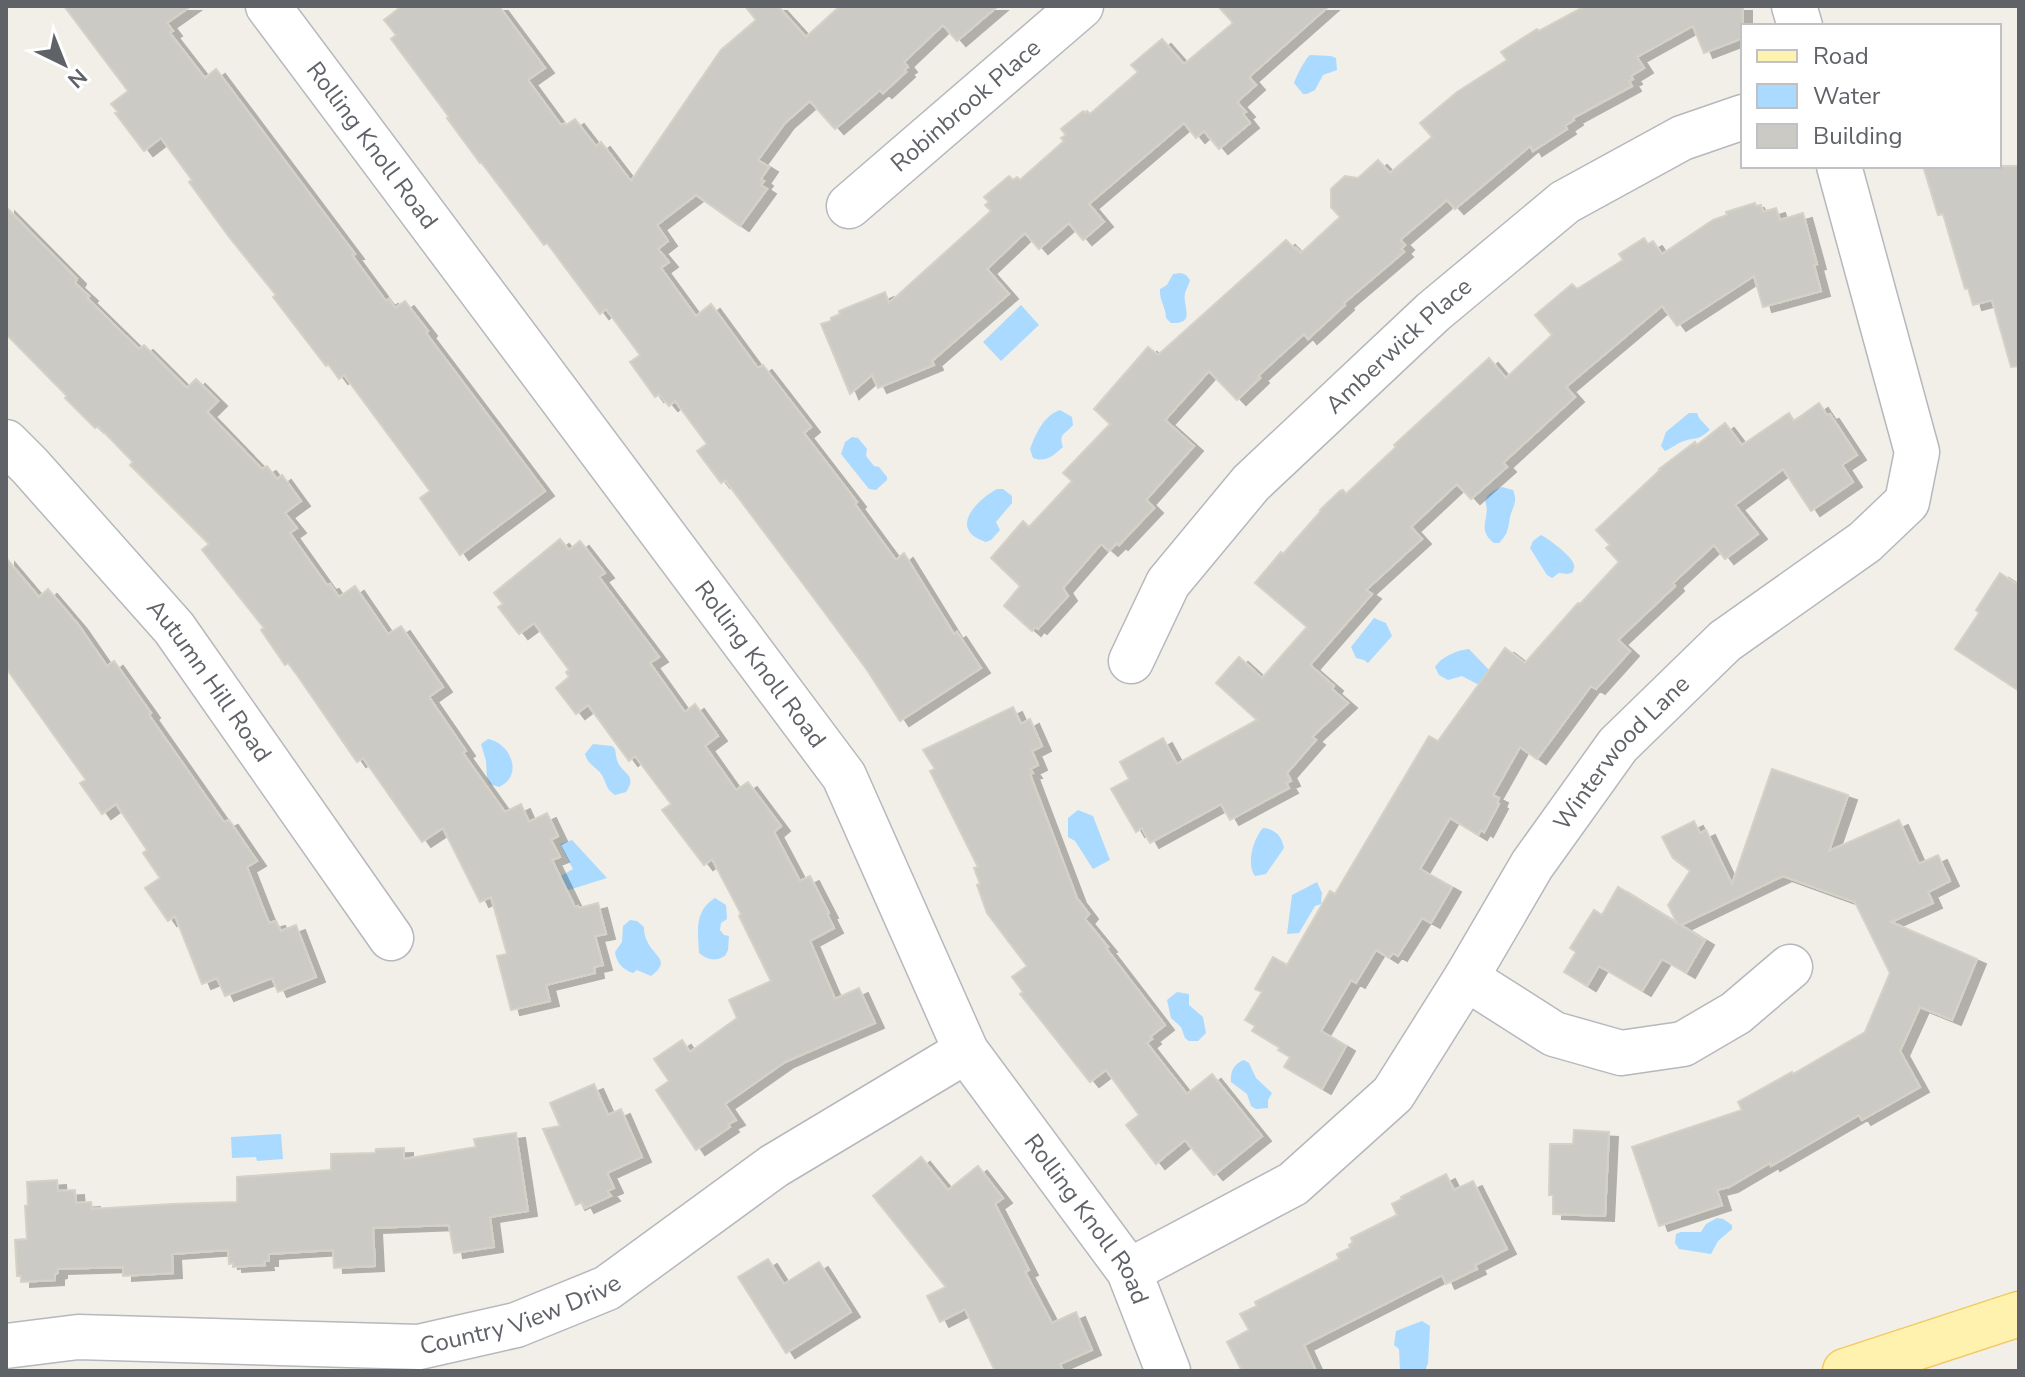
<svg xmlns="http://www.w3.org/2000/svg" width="2025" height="1377" viewBox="0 0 2025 1377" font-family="'Nunito Sans',sans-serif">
  <defs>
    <filter id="shadow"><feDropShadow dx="9" dy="5" stdDeviation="0" flood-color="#0004"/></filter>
  </defs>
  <rect width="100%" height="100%" fill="#f1efe8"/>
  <path fill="#aadaff" d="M1310 55 1331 56 1336 58 1337 70 1323 75 1315 90 1307 94H1303L1294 83C1296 77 1305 59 1310 55Z
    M1181 273 1186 275 1190 280C1189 285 1186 289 1185 293 1182 307 1197 324 1171 323L1166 318C1166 307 1159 300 1160 289L1167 285 1173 274Z
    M1021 305 1039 325 1001 361 983 342Z
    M1060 410 1072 417 1073 425C1065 435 1058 433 1063 447 1054 455 1046 463 1033 458L1030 449C1036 434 1043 416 1060 410Z
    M1689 413H1697L1699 418 1710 430C1695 442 1700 436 1684 441 1677 443 1672 448 1665 451L1661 446 1666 432Z
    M852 437 858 438 867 449 866 456 874 466 879 467 887 477V480L876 490 869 489 841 454 845 442Z
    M1502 487 1513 490C1518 502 1513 506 1510 517 1508 529 1508 534 1499 543H1494C1475 528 1492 518 1485 501 1488 493 1494 490 1502 487Z
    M997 489H1003L1012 496V503L996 522 1000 530 991 540 986 542C948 530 975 501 997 489Z
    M1541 535C1549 539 1573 557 1574 565 1575 567 1573 570 1573 572L1568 574 1559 573 1552 578 1547 575 1530 548 1533 541Z
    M1374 618 1386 623 1392 636 1368 663 1364 660 1356 658 1351 647Z
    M1469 649 1490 671 1479 685 1462 676 1448 680 1439 675 1435 667C1441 657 1457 650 1469 649Z
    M488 739C511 743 524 776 499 787L490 784 487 778 486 761 481 744Z
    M593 744 612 746 615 749C616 754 616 758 618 763 625 775 637 776 626 792L615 795C606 789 607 785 603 777 598 767 588 766 585 754Z
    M1078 810 1093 816 1110 860 1093 869 1075 841 1068 837V818Z
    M1263 828C1275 829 1282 836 1284 848L1266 874 1255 876C1246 864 1253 839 1263 828Z
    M572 840 607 878 562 892 554 880 573 869 560 844Z
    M1317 882 1322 893 1321 904 1315 906 1299 933 1287 934 1292 895Z
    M715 898 726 905 727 919 721 923 720 930 724 935 729 936 728 950 725 956C714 962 708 960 699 953 698 931 694 911 715 898Z
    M630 920 637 921 644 927C644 933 645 937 647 941 654 957 672 960 651 976L637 970 633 973C623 970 616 962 615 952L622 942 623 926Z
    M1177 992 1189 994V1005L1203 1017 1206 1033 1198 1041H1189L1185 1038 1181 1027 1171 1018 1167 1000Z
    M1244 1060 1249 1063 1256 1078 1272 1093 1268 1100V1108L1256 1109 1251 1106 1247 1094 1231 1082C1230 1072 1234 1063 1244 1060Z
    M281 1134 283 1159 257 1161 256 1157 232 1158 231 1137Z
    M1717 1218 1723 1219 1732 1225V1229L1718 1241 1711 1254 1679 1249 1675 1243 1676 1234 1681 1232H1701L1706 1224Z
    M1422 1321 1430 1326 1428 1363 1425 1371H1400L1399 1349 1394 1345 1396 1331Z"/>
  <path fill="#cccac5" stroke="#d6d1c6" stroke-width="2" filter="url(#shadow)" d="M64 6H191L167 23 173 31 170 33 205 78 216 69 355 254 352 255 386 301 389 299 395 308 405 301 428 331 426 333 545 491 460 555 420 498 430 491 344 375 339 379 328 364 326 366 273 297 276 295 229 237 189 182 192 180 161 138 144 151 115 113 118 112 111 104 128 91Z
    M402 6H499L545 68 528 80 561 125 565 123 566 125 575 119 596 146 601 142 631 181 721 50 756 20 745 6H778L806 37 840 6H998L957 41 943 25 904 62 908 67 904 70 906 72 883 93 880 90 835 129 810 101 785 123 758 160 769 167 761 179 764 181 761 185 767 189 740 226 696 195 657 225 668 241 658 249 669 262 661 268 696 316 711 304 758 368 763 365 811 427 804 433 857 502 855 504 896 560 904 553 954 634 957 632 981 668 900 721 867 670 822 609 725 480 721 483 697 451 707 444 675 401 669 406 659 394 655 397 630 362 640 355 606 309 600 314 547 243 544 245 481 162 480 163 447 118 449 117 391 39 396 35 384 20Z
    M1218 6H1329L1249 77 1256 85 1237 102 1246 112 1243 114 1250 123 1219 149 1204 131 1196 138 1184 123 1089 204 1104 222 1083 240 1069 223 1039 249 1025 233 987 269 1009 294 932 361 934 365 878 388 872 375 850 394 821 324 831 321V318L840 314 839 311 885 292 889 303 991 211 985 205 989 202 984 197 1009 176 1013 180 1017 177 1020 180 1064 141 1061 138 1066 135 1061 129 1083 111 1085 113 1087 111 1090 114 1138 72 1131 65 1162 39 1184 64 1233 23Z
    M1585 6H1743V38L1704 53 1693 26 1637 57 1644 68 1631 76 1633 79 1629 81 1632 86 1573 118 1574 120 1565 126 1567 129 1533 151 1530 146 1455 209 1447 200 1400 240 1405 245 1401 249 1404 252 1344 303 1345 305 1308 339 1304 334 1258 376 1260 378 1237 400 1209 371 1165 420 1194 446 1146 500 1154 508 1119 545 1117 543 1109 551 1101 544 1063 588 1068 596 1038 629 1035 627 1032 631 1004 606 1020 586 991 558 1023 521 1029 527 1072 481 1063 473 1110 424 1094 409 1148 347 1158 355 1286 240 1295 249 1296 248 1301 253 1340 217 1331 207V189L1345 176 1358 178 1378 160 1390 173 1432 137 1420 123 1457 92 1507 60 1501 52 1537 29 1539 31Z
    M1923 166H2019V366L2011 367 1992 300 1973 305 1968 288 1965 289 1943 214 1938 215Z
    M1755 203 1756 206 1761 205 1763 212 1776 208 1780 220 1803 213 1817 264 1814 265 1821 291 1763 307 1754 276 1677 326 1662 306 1566 387 1575 397 1503 463 1507 467 1471 499 1457 484 1411 527 1422 539 1366 590 1372 594 1310 665 1334 686 1332 689 1348 703 1312 737 1316 740 1287 773 1291 781 1286 783 1289 788 1230 820 1221 804 1150 843 1142 828 1136 832 1111 789 1129 779 1120 762 1163 738 1177 764 1257 720 1216 683 1239 657 1262 678 1307 627 1255 583 1281 552 1283 554 1321 511 1320 510 1340 491 1343 490 1346 494 1396 447 1394 445 1489 358 1506 378 1552 335 1535 315 1572 284 1577 289 1623 260 1619 254 1644 238 1648 244 1653 241 1662 254 1713 220 1727 215 1726 212Z
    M6 207 77 279 75 283 89 296 87 298 139 349 144 345 187 388 196 379 218 401 207 412 262 469 267 466 277 479 282 475 301 501 285 513 297 528 290 533 327 585 330 584 339 597 355 586 388 634 401 626 443 687 429 697 466 751 463 753 505 812 521 804 529 822 547 813 558 836 551 840 560 857 552 860 575 907 578 906 579 908 598 903 606 934 595 936 603 965 594 967 595 973 546 985 550 1001 511 1010 497 956 507 954 491 897 480 902 443 828 422 842 363 758 357 762 297 675 288 663 285 665 261 630 264 628 202 550 209 544 130 465 133 462 98 426 95 428 65 398 67 396 6 334Z
    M1819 403 1827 415 1830 414 1857 455 1842 465 1853 482 1811 511 1783 469 1735 505 1758 534 1725 559 1714 545 1673 583 1675 586 1618 640 1630 651 1596 689 1591 686 1537 759 1520 747 1493 795 1499 798 1497 803 1499 804 1484 832 1481 830 1478 835 1450 818 1420 869 1452 887 1431 923 1422 918 1398 956 1393 953 1389 958 1376 950 1356 983 1351 980 1321 1031 1346 1046 1322 1089 1284 1067 1290 1057 1278 1050 1280 1048 1252 1031 1255 1026 1245 1020 1262 992 1255 989 1273 957 1287 965 1330 891 1335 894 1429 736 1438 741 1505 648 1525 663 1578 603 1580 604 1619 562 1606 548 1610 545 1596 530 1660 470 1659 469 1695 442 1697 445 1725 423 1742 445 1789 413 1794 421Z
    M560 539 569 550 580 541 605 573 599 577 659 657 650 663 685 712 695 704 718 736 705 746 736 790 748 782 781 826 774 832 800 881 810 876 829 913 827 914 834 928 810 941 835 999 859 988 875 1023 785 1062 725 1104 736 1120 728 1124 730 1127 696 1150 656 1090 669 1081 654 1059 682 1040 690 1052 737 1018 729 1000 771 981 739 916 741 914 712 859 704 865 662 810 671 804 635 756 629 761 588 705 576 714 556 688 569 677 566 672 569 670 534 623 519 634 498 607 503 604 494 593Z
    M6 558 39 597 48 589 78 624 107 666 114 661 151 713 149 715 224 822 229 820 257 861 247 867 269 923 276 921 281 931 296 925 316 977 278 992 272 978 225 996 217 978 202 984 175 916 168 921 145 888 160 878 143 853 147 850 116 804 102 814 80 783 86 780 6 668Z
    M2000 573 2019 586V691L1955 649 1979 613 1976 610Z
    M1013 707 1021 724 1030 719 1042 746 1032 751 1038 765 1030 769 1033 773 1030 774 1077 898 1089 914 1085 919 1108 947 1106 948 1165 1025 1150 1037 1152 1039 1147 1043 1187 1094 1212 1074 1262 1136 1214 1175 1185 1140 1156 1164 1126 1125 1139 1115 1106 1070 1090 1082 1020 994 1023 992 1012 977 1027 966 987 913 977 885 980 884 974 868 978 867 930 771 935 769 923 750Z
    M1772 769 1848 795 1829 851 1899 820 1919 864 1938 855 1950 881 1928 892 1933 903 1891 922 1977 959 1952 1020 1920 1007 1900 1051 1920 1087 1862 1120 1859 1115 1771 1166 1770 1163 1729 1187 1717 1190 1722 1205 1659 1226 1632 1147 1742 1110 1738 1102 1792 1072 1793 1074 1865 1032 1890 973 1855 902 1783 876 1681 925 1705 940 1686 973 1662 959 1642 991 1599 966 1587 986 1564 972 1576 952 1570 948 1594 910 1602 915 1618 887 1677 923 1668 905 1690 871 1673 858 1662 837 1694 821 1700 833 1706 830 1732 884Z
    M594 1084 608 1115 621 1109 642 1157 607 1173 614 1188 607 1191 611 1196 585 1208 582 1202 576 1205 543 1129 560 1126 550 1103Z
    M1574 1130 1609 1132 1605 1216 1553 1214V1195H1549L1550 1144H1573Z
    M516 1133 528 1211 490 1217 494 1247 454 1253 449 1225 373 1228 375 1266 334 1268 333 1250 269 1254V1261H264L265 1265 233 1267V1263L229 1264 228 1250 172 1254 173 1273 123 1276V1267L58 1269V1273L55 1274V1280L21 1282V1276H17L15 1240 27 1239 25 1206 28 1205 27 1182 57 1180 58 1191 75 1190 76 1203 91 1202 92 1209 172 1204 237 1202V1177L331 1170V1154L375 1153 376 1149 404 1148V1159L476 1147 474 1139Z
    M921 1157 948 1190 978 1166 1003 1198 995 1204 1029 1270 1025 1272 1052 1323 1076 1312 1092 1350 1060 1364 1063 1371H995L965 1309 940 1322 927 1296 946 1287 873 1196Z
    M1446 1174 1454 1190 1473 1181 1507 1249 1475 1265 1477 1269 1446 1284 1442 1275 1304 1345 1316 1371H1242L1227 1342 1249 1330 1240 1314 1257 1306 1255 1302 1339 1259 1337 1254 1350 1248 1349 1245 1353 1242 1351 1238 1397 1215 1392 1204 1402 1199 1401 1197Z
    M768 1259 784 1284 819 1262 851 1312 786 1353 738 1277Z"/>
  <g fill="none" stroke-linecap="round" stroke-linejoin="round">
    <defs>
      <g id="minor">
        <path id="s1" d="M268 6 844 776 966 1051 1129 1271 1168 1371"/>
        <path d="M1794 6 1800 26"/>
        <path id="s2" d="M849 206 1081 6"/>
        <path id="s3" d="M6 442 30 466 174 628 391 938"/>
        <path id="s4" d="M1131 661 1168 583 1251 483 1433 312 1565 202 1682 138 1743 117"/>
        <path d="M1466 978 1554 1034 1621 1053 1683 1044 1736 1013 1790 967"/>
        <path id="s5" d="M1129 1271 1293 1184 1393 1094 1466 978 1532 865 1618 745 1725 641 1865 542 1907 502 1917 452 1839 166"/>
        <path id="s6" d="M6 1346 78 1337 419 1347 516 1325 607 1288 774 1166 966 1051"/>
      </g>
      <path id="major" d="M1845 1371 2019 1314"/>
    </defs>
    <use href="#minor" stroke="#b5b8bc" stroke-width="47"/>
    <use href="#major" stroke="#f2c960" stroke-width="47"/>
    <use href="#minor" stroke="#fff" stroke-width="44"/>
    <use href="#major" stroke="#fff2af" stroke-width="44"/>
  </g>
  <g text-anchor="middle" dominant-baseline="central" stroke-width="7" stroke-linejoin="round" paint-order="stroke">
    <g font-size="24" fill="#5f6368" stroke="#fff">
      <text stroke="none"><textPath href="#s2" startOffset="154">Robinbrook Place</textPath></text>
      <text stroke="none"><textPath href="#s1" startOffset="174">Rolling Knoll Road</textPath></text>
      <text stroke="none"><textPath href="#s4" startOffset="418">Amberwick Place</textPath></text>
      <text stroke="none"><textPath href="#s1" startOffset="822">Rolling Knoll Road</textPath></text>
      <text stroke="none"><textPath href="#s3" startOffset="314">Autumn Hill Road</textPath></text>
      <text stroke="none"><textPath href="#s5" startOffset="732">Winterwood Lane</textPath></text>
      <text stroke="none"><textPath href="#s1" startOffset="1470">Rolling Knoll Road</textPath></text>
      <text stroke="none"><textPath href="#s6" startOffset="520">Country View Drive</textPath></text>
    </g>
  </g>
  <rect width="2025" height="1377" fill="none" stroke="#5f6368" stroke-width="16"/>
  <rect x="1741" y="24" width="260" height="144" fill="#ffffff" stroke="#bfc1c3" stroke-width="2"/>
  <rect x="1757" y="50" width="40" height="12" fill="#fff2af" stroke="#bfc1c3" stroke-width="2"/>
  <text x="1813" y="64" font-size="24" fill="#5f6368">Road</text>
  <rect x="1757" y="84" width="40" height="24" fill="#aadaff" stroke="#bfc1c3" stroke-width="2"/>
  <text x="1813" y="104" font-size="24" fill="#5f6368">Water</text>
  <rect x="1757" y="124" width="40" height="24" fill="#cccac5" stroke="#bfc1c3" stroke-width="2"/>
  <text x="1813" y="144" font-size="24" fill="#5f6368">Building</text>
  <g transform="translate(64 64) rotate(137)" stroke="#ffffff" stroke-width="6" paint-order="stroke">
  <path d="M0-6L14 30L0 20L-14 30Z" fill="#5f6368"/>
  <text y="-12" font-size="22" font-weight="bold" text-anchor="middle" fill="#5f6368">N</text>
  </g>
</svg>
